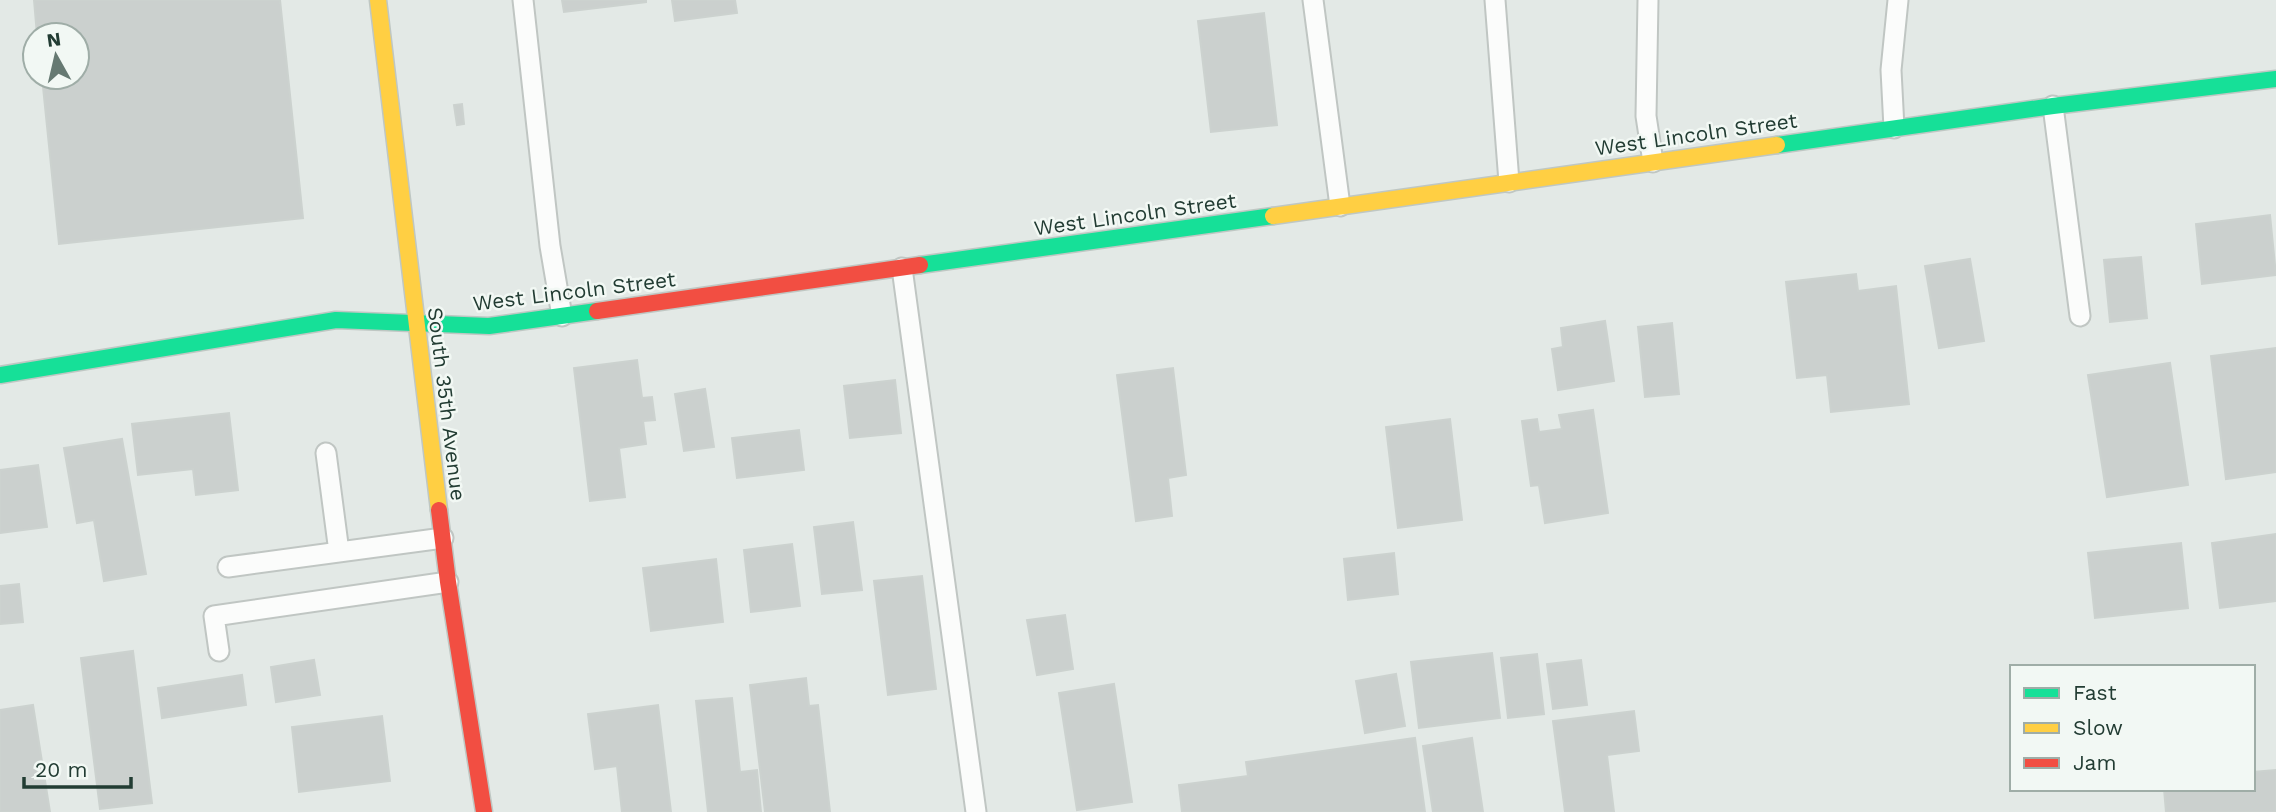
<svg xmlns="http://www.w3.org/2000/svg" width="2276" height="812" viewBox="0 0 2276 812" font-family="'Work Sans',sans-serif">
  <rect width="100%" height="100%" fill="#e3e9e6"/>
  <path fill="#cbd0ce" stroke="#ccd2cf" stroke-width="2" d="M34 0H280L303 218 59 244 42 77H77V35H37Z
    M562 0H646V2L564 12Z
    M672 0H735L737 13 675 21Z
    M1264 13 1277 125 1211 132 1198 21Z
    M462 104 464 124 457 125 454 105Z
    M2270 215 2276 275 2202 284 2196 224Z
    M2141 257 2147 318 2110 322 2104 260Z
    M1970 259 1984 341 1939 348 1925 266Z
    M1856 274 1858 291 1896 286 1909 404 1831 412 1827 375 1797 378 1786 282Z
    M1605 321 1614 381 1558 390 1552 349 1563 347 1561 328Z
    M1672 323 1679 394 1645 397 1638 327Z
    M2276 348V472L2226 479 2211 356Z
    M637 360 642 398 652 397 655 420 643 421 646 444 619 448 625 497 590 501 574 368Z
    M2170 363 2188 485 2107 497 2088 375Z
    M1173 368 1186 475 1168 478 1172 516 1136 521 1117 375Z
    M895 380 901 433 850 438 844 386Z
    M705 389 714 447 684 451 675 394Z
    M1593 410 1608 513 1545 523 1539 485 1531 486 1522 421 1537 419 1539 432 1562 429 1559 415Z
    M229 413 238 490 196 495 193 469 138 475 132 424Z
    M1450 419 1462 520 1398 528 1386 427Z
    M799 430 804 470 737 478 732 438Z
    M122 439 146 574 104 581 94 520 77 523 64 448Z
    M38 465 47 527 0 533V470Z
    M853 522 862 590 822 594 814 527Z
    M2276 534V601L2220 608 2212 543Z
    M2181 543 2188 608 2095 618 2088 553Z
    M792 544 800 606 751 612 744 550Z
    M1394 553 1398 594 1348 600 1344 559Z
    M716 559 723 622 651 631 643 568Z
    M922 576 936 689 888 695 874 581Z
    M19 584 23 622 0 624V586Z
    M1065 615 1073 669 1037 675 1027 620Z
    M133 651 152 803 100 809 81 658Z
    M1492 653 1500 718 1419 728 1411 662Z
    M1537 654 1544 714 1508 718 1501 658Z
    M314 660 320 695 276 702 271 667Z
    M1581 660 1587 705 1553 709 1547 664Z
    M1396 674 1405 726 1365 733 1356 681Z
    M242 675 246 705 162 718 158 688Z
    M806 678 809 706 818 705 830 812H765L750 685Z
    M1114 684 1132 802 1077 810 1059 693Z
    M732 698 740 772 757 770 761 812H708L696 701Z
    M33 705 50 812H0V710Z
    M658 705 671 812H622L617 766 595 769 588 714Z
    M1634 711 1639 751 1607 755 1614 812H1565L1553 721Z
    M382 716 390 781 299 792 292 727Z
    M1415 738 1425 812H1182L1179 785 1248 776 1246 762Z
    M1472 738 1483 812H1433L1423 746Z
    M2276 770V812H2166L2164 789H2253V772Z"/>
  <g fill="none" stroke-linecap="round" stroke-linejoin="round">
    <defs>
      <path id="lane" d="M523 0 550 246 562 316
        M1313 0 1340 206
        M1495 0 1509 182
        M1648 0 1646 116 1653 162
        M2053 106 2080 316
        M1894 128 1891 70 1898 0
        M902 268 976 812
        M326 453 339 552
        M228 567 443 538
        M219 651 214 616 448 582"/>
      <path id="fast" d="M1777 145 2053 106 2276 79
        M920 265 1273 216
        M0 375 336 320 489 326 597 311"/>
      <path id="slow" d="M378 0 439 510
        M1273 216 1777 145"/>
      <path id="jam" d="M597 311 920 265
        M439 510 448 582 484 812"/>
    </defs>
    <use href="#lane" stroke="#c0c6c3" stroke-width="23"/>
    <use href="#fast" stroke="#bfc7c3" stroke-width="19"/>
    <use href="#slow" stroke="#bfc7c3" stroke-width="19"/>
    <use href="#jam" stroke="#bfc7c3" stroke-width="19"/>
    <use href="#lane" stroke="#fbfcfb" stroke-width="19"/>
    <use href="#fast" stroke="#16e098" stroke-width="16"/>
    <use href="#slow" stroke="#ffcf43" stroke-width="16"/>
    <use href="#jam" stroke="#f24e42" stroke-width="16"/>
  </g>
  <g text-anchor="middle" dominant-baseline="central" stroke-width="5" stroke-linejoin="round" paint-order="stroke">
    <g font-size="21" fill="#223c33" stroke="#f2f8f4">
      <text transform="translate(1696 134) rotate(-8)">West Lincoln Street</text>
      <text transform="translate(1135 214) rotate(-8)">West Lincoln Street</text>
      <text transform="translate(574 291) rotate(-7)">West Lincoln Street</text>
      <text transform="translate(447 404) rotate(83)">South 35th Avenue</text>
    </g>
  </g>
  <rect x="2010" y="665" width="245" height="126" fill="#f2f8f4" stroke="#9fada7" stroke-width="2"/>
  <rect x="2024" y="688" width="35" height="10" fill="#16e098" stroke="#9fada7" stroke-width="2"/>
  <text x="2073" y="700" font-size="21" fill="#223c33">Fast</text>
  <rect x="2024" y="723" width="35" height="10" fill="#ffcf43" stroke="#9fada7" stroke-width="2"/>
  <text x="2073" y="735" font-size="21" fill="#223c33">Slow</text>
  <rect x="2024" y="758" width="35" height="10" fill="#f24e42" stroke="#9fada7" stroke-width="2"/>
  <text x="2073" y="770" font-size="21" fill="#223c33">Jam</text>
  <g transform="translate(56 56) rotate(352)"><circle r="33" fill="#f2f8f4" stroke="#9fada7" stroke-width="2"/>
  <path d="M0-5L12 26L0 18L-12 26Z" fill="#667972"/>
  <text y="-10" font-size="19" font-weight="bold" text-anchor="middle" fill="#223c33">N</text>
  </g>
  <path d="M24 777v10h107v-10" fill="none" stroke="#223c33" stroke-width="3.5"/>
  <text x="35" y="777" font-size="21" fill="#223c33" stroke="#f2f8f4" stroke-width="5" paint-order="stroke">20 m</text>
</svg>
